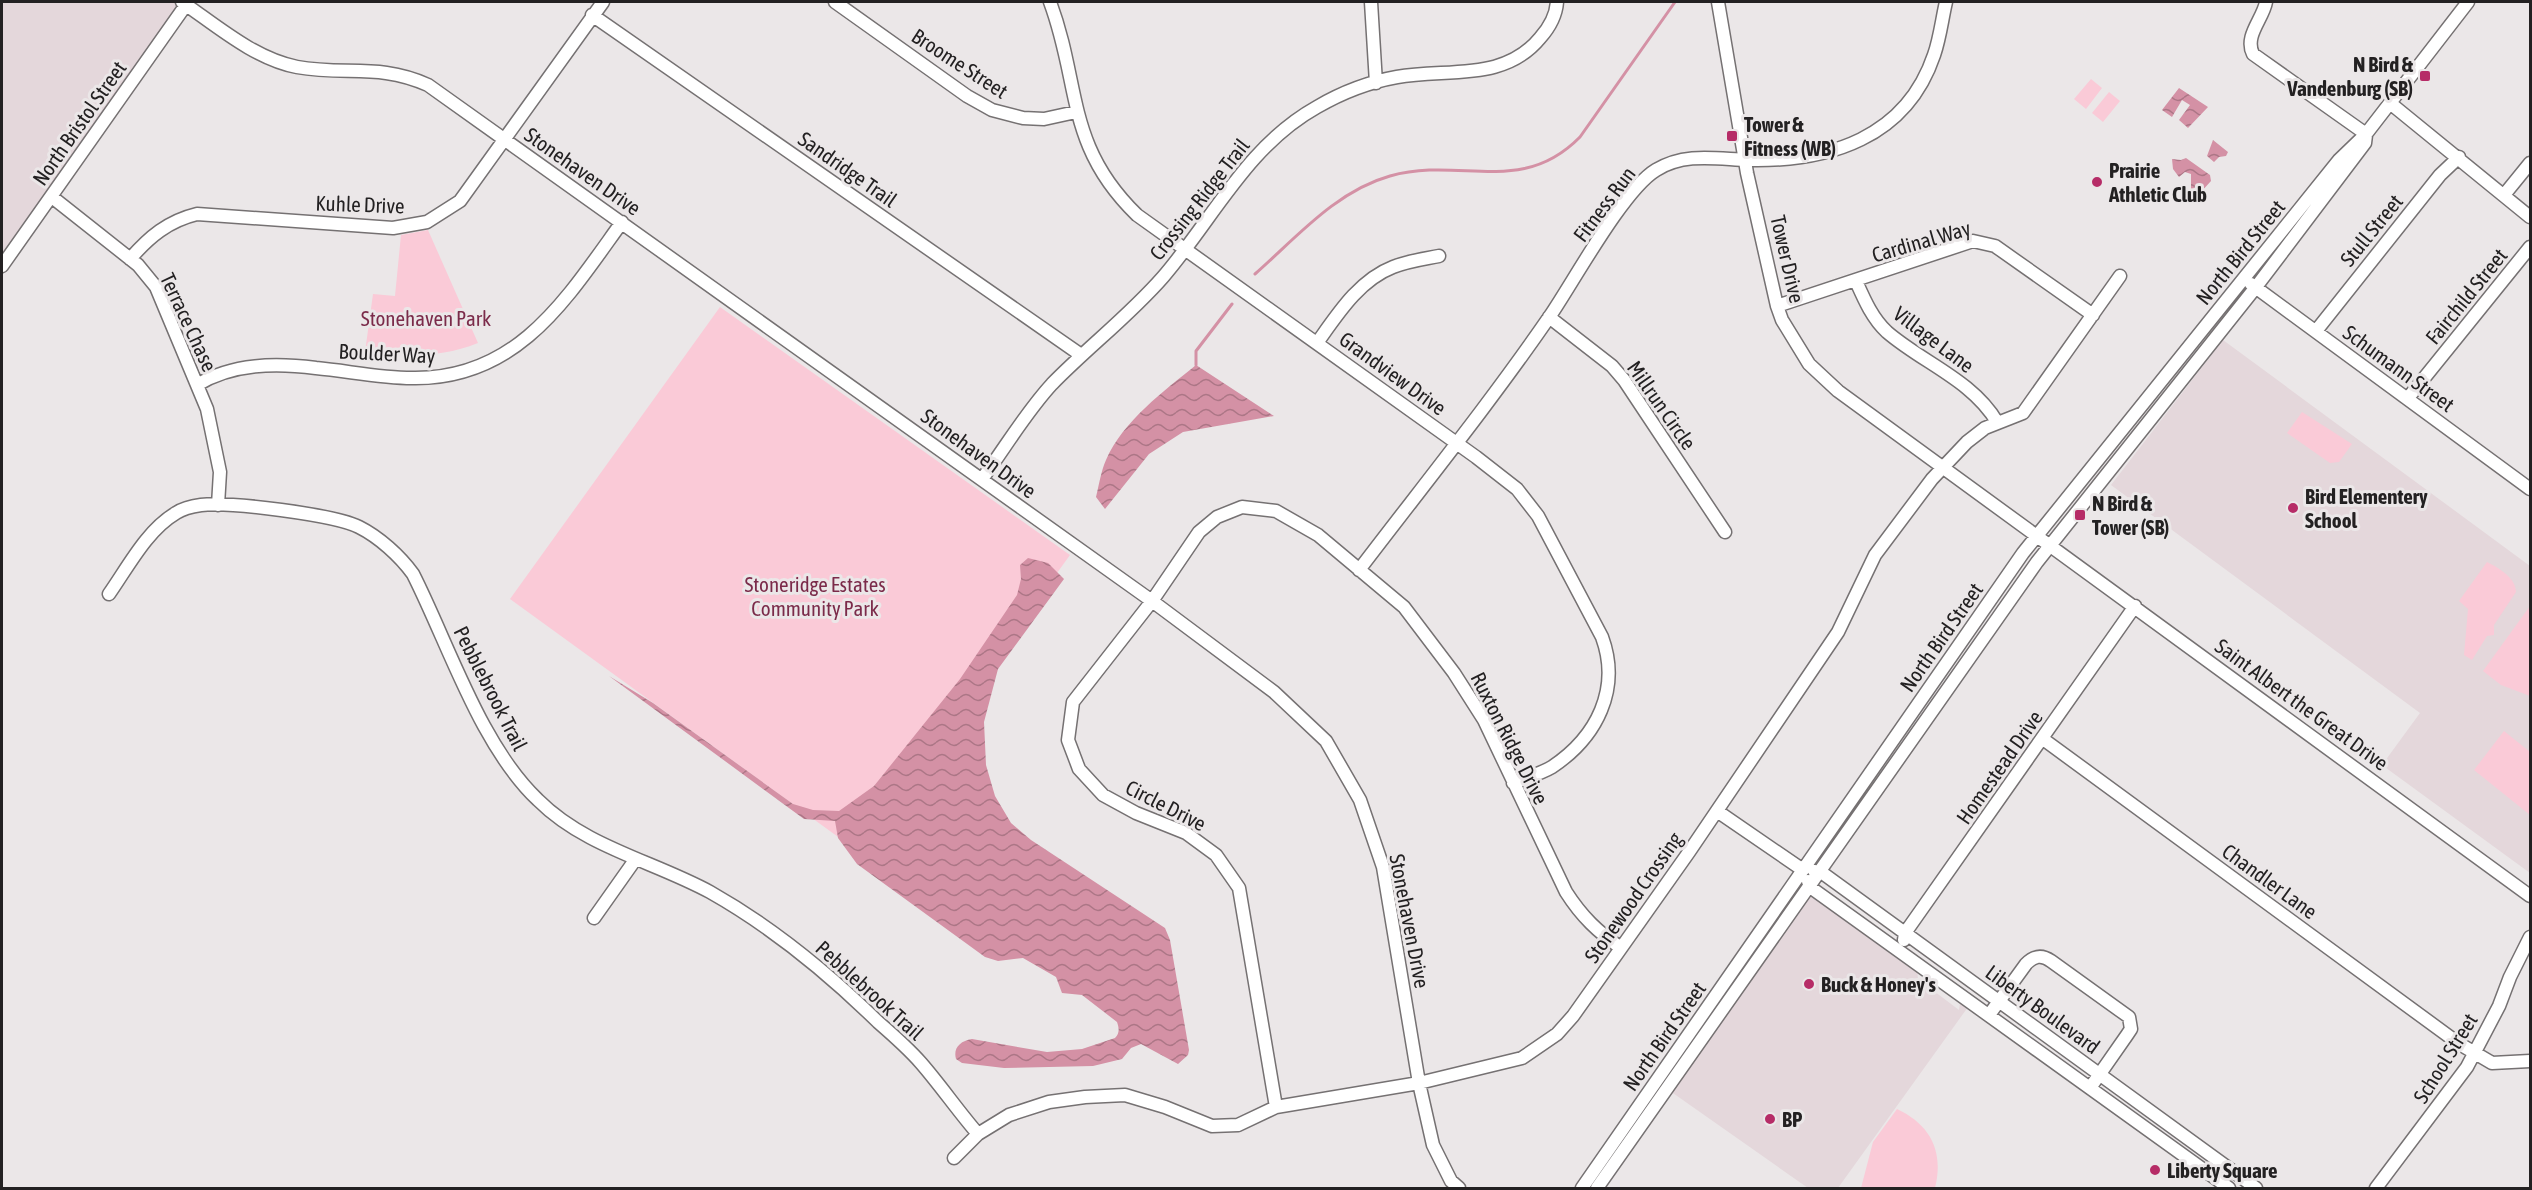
<svg xmlns="http://www.w3.org/2000/svg" width="2532" height="1190" viewBox="0 0 2532 1190" font-family="'Asap Condensed',sans-serif">
  <defs>
    <pattern id="water-waves" width="16" height="10" patternUnits="userSpaceOnUse" patternTransform="scale(1.5)"><rect width="16" height="10" fill="#d491a5"/><path d="M0 5q4-4 8 0t8 0" fill="none" stroke="#ac7686"/></pattern>
  </defs>
  <rect width="100%" height="100%" fill="#ebe7e8"/>
  <path fill="#e4d7db" d="M2 2H188L2 266Z
    M2223 340 2530 566V873L2382 765 2420 713 2111 485Z
    M1809 897H1814L1917 970 1918 979 1959 1010 1960 1003 1968 1007 1838 1188H1808L1670 1091Z"/>
  <path fill="#facad7" d="M2091 79 2102 88 2086 109 2074 99Z
    M2109 92 2120 101 2103 122 2092 113Z
    M428 230 478 343C440 358 405 357 365 352L373 294 395 296 401 235Z
    M720 307 1070 555 916 768 1005 958 510 599Z
    M2302 412 2352 444 2339 462 2330 463 2287 433Z
    M2487 562C2499 568 2516 578 2516 592L2494 625V635L2487 636 2472 660 2464 655 2468 609 2459 601Z
    M2530 606V696L2501 685 2483 671Z
    M2504 731 2530 752V815L2474 770Z
    M1897 1109C1931 1125 1944 1152 1935 1188H1861L1873 1142Z"/>
  <path fill="url(#water-waves)" d="M2179 88 2208 107 2188 128 2179 120 2190 105 2182 100 2172 117 2162 110Z
    M2213 140 2228 152 2226 156 2219 157 2214 162 2207 156Z
    M2186 158 2210 175 2211 181 2201 192H2195L2191 189V174L2185 172 2179 177 2173 169 2172 159 2181 160Z
    M1196 365 1274 416 1183 432 1149 454 1105 509 1096 497C1099 485 1101 471 1106 460 1123 421 1164 391 1196 365Z
    M1028 558 1048 563 1064 579 998 669 984 722 986 765 995 796 1011 823 1031 840 1165 928 1170 940 1189 1050 1188 1055 1178 1064 1141 1044 1131 1048 1122 1059 1093 1066 1004 1068 962 1063 956 1059C953 1048 960 1041 972 1039L1047 1052 1082 1049 1115 1038C1120 1033 1119 1028 1117 1022L1082 995 1062 993 1056 977 1023 958 998 961 985 957 857 864 838 838 835 821 804 819 609 676 653 703 793 804 813 810 839 811 874 786 960 679 1017 595 1021 579 1020 565Z"/>
  <g fill="none" stroke-linecap="round" stroke-linejoin="round">
    <path stroke="#d491a5" stroke-width="3" d="M1255 274C1296 238 1336 191 1390 176 1461 156 1521 197 1580 137L1675 2
      M1196 365V351L1232 304"/>
    <defs>
      <path id="minor" d="M182 2C217 26 255 59 297 67 346 76 379 63 428 85L1152 601 1274 692 1326 741 1360 800 1383 867 1419 1083 1433 1145 1451 1181 1459 1188
        M835 2 967 96 992 110 1023 118 1044 119 1076 112
        M1050 2C1081 85 1065 145 1137 215L1476 457 1517 489 1538 516 1602 637C1621 689 1597 737 1552 767 1540 774 1525 778 1513 783
        M1371 2 1376 83
        M1718 2 1747 173 1777 306 1782 320 1809 364 1838 391 2530 896
        M2266 2C2263 19 2244 36 2253 54L2366 134
        M592 15 1081 355
        M2390 103 2530 217
        M2504 195 2530 163
        M52 197 138 265 156 287 207 409 220 472 218 505
        M130 259C149 237 168 221 197 214L393 228 427 222 460 201 603 2
        M2 266 188 2
        M1856 281C1864 299 1872 318 1887 332 1923 363 1972 380 1997 422
        M2251 284 2530 489
        M1777 306 1973 241 1995 246 2093 315
        M1549 317 1612 366 1624 380 1725 532
        M2316 331 2440 175 2459 157
        M1317 343C1337 315 1359 280 1393 267 1408 261 1424 259 1439 256
        M197 385C233 363 276 363 316 368 348 371 380 378 412 378 518 380 567 298 622 222
        M2408 398 2530 247
        M982 479C1005 448 1026 412 1052 384 1088 347 1129 316 1163 277 1213 219 1247 146 1317 107 1341 93 1369 82 1397 77 1448 68 1504 82 1540 38 1549 28 1556 15 1557 2
        M1359 570C1423 486 1490 403 1550 316 1574 281 1623 190 1656 170 1685 152 1717 159 1748 160 1829 162 1906 138 1934 55 1940 38 1942 19 1946 2
        M109 594C128 567 147 530 176 513 182 509 194 506 201 505 227 501 336 515 359 527 379 537 400 556 413 574 449 645 480 745 538 800 585 847 653 861 710 892 772 927 827 972 878 1022 893 1035 908 1048 921 1063 941 1086 958 1111 978 1134
        M2043 739 2458 1043 2492 1063 2530 1061
        M1717 811 1803 870
        M1814 871 1821 872 2256 1188
        M1808 881 1810 887 2229 1188
        M594 918 635 860
        M1904 940 1905 933 2135 606
        M1989 1015 2026 964C2034 956 2041 954 2051 961L2129 1017 2131 1029 2127 1035 2090 1088
        M1276 1107 1239 888 1216 855 1186 833 1136 813 1103 795 1079 769 1068 740 1073 702 1152 601 1199 532 1217 517 1242 507 1276 511 1318 535 1404 607 1454 673 1484 720 1566 892C1582 917 1598 932 1621 948
        M954 1158 978 1134 1009 1115 1049 1102 1085 1097 1125 1095 1165 1107 1212 1126 1238 1125 1276 1107 1419 1083 1522 1058 1557 1034 1573 1016 1689 852 1838 632 1875 555 1932 479 1967 442 1985 428 2023 413 2120 276
        M1582 1188 2023 553 2339 160 2366 134 2468 2
        M1597 1188 2037 562 2256 287 2365 143 2366 135
        M2376 1188 2467 1067 2499 1006 2510 977 2530 937"/>
    </defs>
    <use href="#minor" stroke="#757172" stroke-width="15"/>
    <use href="#minor" stroke="#fff" stroke-width="12"/>
  </g>
  <g fill="#b62c67" stroke="#ebe7e8" stroke-width="2">
    <rect x="2419" y="70" width="12" height="12" rx="3"/>
    <rect x="1726" y="130" width="12" height="12" rx="3"/>
    <circle cx="2097" cy="182" r="6"/>
    <circle cx="2293" cy="508" r="6"/>
    <rect x="2074" y="509" width="12" height="12" rx="3"/>
    <circle cx="1809" cy="984" r="6"/>
    <circle cx="1770" cy="1119" r="6"/>
    <circle cx="2155" cy="1170" r="6"/>
  </g>
  <g text-anchor="middle" dominant-baseline="central" stroke-width="6" stroke-linejoin="round" paint-order="stroke">
    <g font-size="21" fill="#232122" stroke="#ebe7e8">
      <text transform="translate(960 63) rotate(33)">Broome Street</text>
      <text transform="translate(79 123) rotate(-55)">North Bristol Street</text>
      <text transform="translate(848 169) rotate(35)">Sandridge Trail</text>
      <text transform="translate(583 171) rotate(35)">Stonehaven Drive</text>
      <text transform="translate(1199 199) rotate(-52)">Crossing Ridge Trail</text>
      <text transform="translate(360 204) rotate(2)">Kuhle Drive</text>
      <text transform="translate(1604 204) rotate(-53)">Fitness Run</text>
      <text transform="translate(2371 230) rotate(-51)">Stull Street</text>
      <text transform="translate(1921 241) rotate(-16)">Cardinal Way</text>
      <text transform="translate(2240 252) rotate(-51)">North Bird Street</text>
      <text transform="translate(1788 259) rotate(77)">Tower Drive</text>
      <text transform="translate(2466 296) rotate(-51)">Fairchild Street</text>
      <text transform="translate(189 322) rotate(65)">Terrace Chase</text>
      <text transform="translate(1934 339) rotate(37)">Village Lane</text>
      <text transform="translate(387 353) rotate(3)">Boulder Way</text>
      <text transform="translate(2399 368) rotate(36)">Schumann Street</text>
      <text transform="translate(1393 373) rotate(36)">Grandview Drive</text>
      <text transform="translate(1662 405) rotate(55)">Millrun Circle</text>
      <text transform="translate(979 453) rotate(36)">Stonehaven Drive</text>
      <text transform="translate(1941 637) rotate(-55)">North Bird Street</text>
      <text transform="translate(491 688) rotate(63)">Pebblebrook Trail</text>
      <text transform="translate(2302 704) rotate(36)">Saint Albert the Great Drive</text>
      <text transform="translate(1510 738) rotate(63)">Ruxton Ridge Drive</text>
      <text transform="translate(1999 767) rotate(-55)">Homestead Drive</text>
      <text transform="translate(1166 805) rotate(27)">Circle Drive</text>
      <text transform="translate(2270 881) rotate(36)">Chandler Lane</text>
      <text transform="translate(1633 897) rotate(-55)">Stonewood Crossing</text>
      <text transform="translate(1410 921) rotate(79)">Stonehaven Drive</text>
      <text transform="translate(870 990) rotate(42)">Pebblebrook Trail</text>
      <text transform="translate(2043 1009) rotate(36)">Liberty Boulevard</text>
      <text transform="translate(1664 1036) rotate(-55)">North Bird Street</text>
      <text transform="translate(2445 1058) rotate(-58)">School Street</text>
    </g>
    <g font-size="21" font-weight="bold" fill="#232122" stroke="#ebe7e8" text-anchor="start">
      <text x="2413" y="64" text-anchor="end">N Bird &amp;<tspan x="2413" dy="24">Vandenburg (SB)</tspan></text>
      <text x="1744" y="124">Tower &amp;<tspan x="1744" dy="24">Fitness (WB)</tspan></text>
      <text x="2109" y="170">Prairie<tspan x="2109" dy="24">Athletic Club</tspan></text>
      <text x="2305" y="496">Bird Elementery<tspan x="2305" dy="24">School</tspan></text>
      <text x="2092" y="503">N Bird &amp;<tspan x="2092" dy="24">Tower (SB)</tspan></text>
      <text x="1821" y="984">Buck &amp; Honey's</text>
      <text x="1782" y="1119">BP</text>
      <text x="2167" y="1170">Liberty Square</text>
    </g>
    <g font-size="21" fill="#7b2b4a" stroke="#ebe7e8">
      <text x="426" y="318">Stonehaven Park</text>
      <text x="815" y="584">Stoneridge Estates<tspan x="815" dy="24">Community Park</tspan></text>
    </g>
  </g>
  <rect width="2532" height="1190" fill="none" stroke="#232122" stroke-width="6"/>
</svg>
